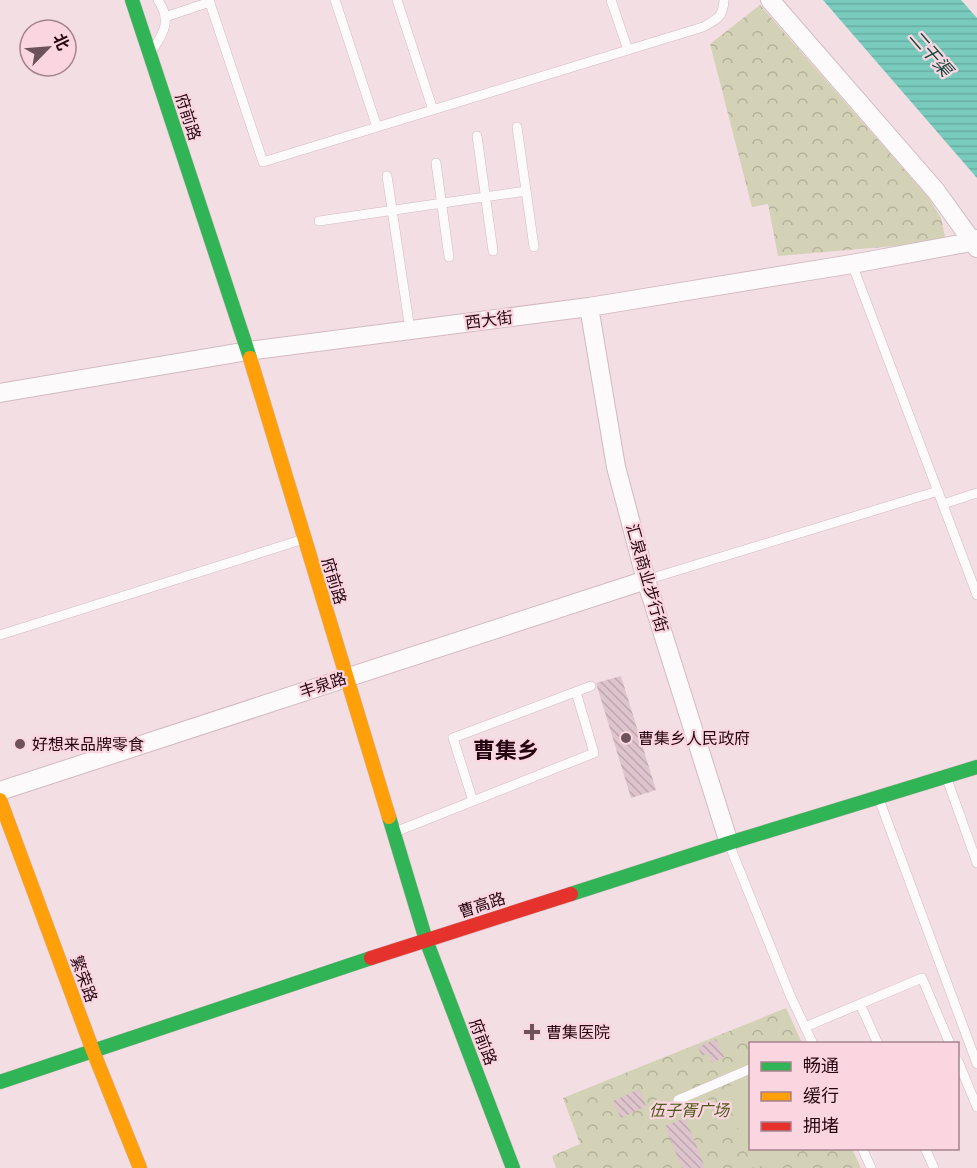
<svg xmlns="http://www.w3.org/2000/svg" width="977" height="1168" viewBox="0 0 977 1168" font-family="'Roboto Serif','Noto Sans SC',serif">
  <defs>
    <pattern id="park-crowns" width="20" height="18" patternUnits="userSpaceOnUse" patternTransform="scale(1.5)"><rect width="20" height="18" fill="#d3d1b6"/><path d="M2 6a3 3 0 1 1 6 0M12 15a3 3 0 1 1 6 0" fill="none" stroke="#b5b29b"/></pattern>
    <pattern id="water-rules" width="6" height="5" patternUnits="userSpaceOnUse" patternTransform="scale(1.5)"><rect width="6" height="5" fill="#79cbbe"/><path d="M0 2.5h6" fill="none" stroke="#68ada2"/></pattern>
    <pattern id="building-back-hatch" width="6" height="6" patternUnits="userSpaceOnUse" patternTransform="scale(1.5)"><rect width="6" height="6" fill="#dec4cd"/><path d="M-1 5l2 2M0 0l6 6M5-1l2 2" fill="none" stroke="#bea7af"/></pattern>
  </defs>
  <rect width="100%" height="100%" fill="#f3dee4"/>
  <path fill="url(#park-crowns)" d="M760 5 928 197 941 218 945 237 941 242 778 256 768 204 752 207 710 44Z
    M786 1008 802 1043 750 1044V1148L852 1149 861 1168H556L552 1156 580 1144 563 1098Z"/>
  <path fill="#d3d1b6" d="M750 1078V1148L804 1149 756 1168H754L722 1089Z"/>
  <path fill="url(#water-rules)" d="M823 0H961L977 18V178Z"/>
  <path fill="url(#building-back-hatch)" d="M621 676 656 790 631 798 596 683Z
    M716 1039 724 1057 712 1063 708 1053 702 1056 698 1047Z
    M639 1089 646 1106 621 1118 613 1101Z
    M685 1118 705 1167 702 1168H682L665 1126Z"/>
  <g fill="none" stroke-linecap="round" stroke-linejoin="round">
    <defs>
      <path id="lane" d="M209 0 263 162 703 27C718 19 723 17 724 0
        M335 0 377 127
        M397 0 433 110
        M611 0 628 50
        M165 17 210 2
        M153 49C165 32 171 19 158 0
        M517 127 534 247
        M477 136 493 251
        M436 163 449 257
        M387 176 410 330
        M319 221 526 191
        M852 264 977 595
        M943 504 977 493
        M646 580 938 491
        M0 635 304 539
        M947 779 977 863
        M879 799 977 1064
        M473 801 453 738 591 686
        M395 832 594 753 576 692
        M729 844 790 995 813 1044
        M860 1004 878 1044
        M805 1027 922 978 950 1044
        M958 1061 977 1107
        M678 1100 750 1069
        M862 1148 871 1168
        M925 1148 934 1168"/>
      <path id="street" d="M770 0 936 191 977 248
        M589 307 616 467 646 580 729 843
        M0 393 248 351 589 307 852 264 971 242 977 239
        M0 791 646 580"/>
      <path id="fast" d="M132 0 250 358
        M389 817 426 940 513 1168
        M571 894 729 843 977 767
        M0 1082 371 958"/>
      <path id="slow" d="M250 358 389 817
        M0 800 93 1051 140 1168"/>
      <path id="jam" d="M371 958 571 894"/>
    </defs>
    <use href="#lane" stroke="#d3bac1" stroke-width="10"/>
    <use href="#street" stroke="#d3bac1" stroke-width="20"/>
    <use href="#fast" stroke="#d3bac1" stroke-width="15"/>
    <use href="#slow" stroke="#d3bac1" stroke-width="15"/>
    <use href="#jam" stroke="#d3bac1" stroke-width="15"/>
    <use href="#lane" stroke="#fdfafb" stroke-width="9"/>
    <use href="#street" stroke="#fdfafb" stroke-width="18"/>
    <use href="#fast" stroke="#30b455" stroke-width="14"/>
    <use href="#slow" stroke="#ff9f0a" stroke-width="14"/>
    <use href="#jam" stroke="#e5322d" stroke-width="14"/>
  </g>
  <g fill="#6d525c" stroke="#fbd6e0" stroke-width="2">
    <circle cx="626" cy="738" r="6"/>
    <circle cx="20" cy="744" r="6"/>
    <path d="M529 1023h6v6h6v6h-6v6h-6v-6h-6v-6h6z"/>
  </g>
  <g text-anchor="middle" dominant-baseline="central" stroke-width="4.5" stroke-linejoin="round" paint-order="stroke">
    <g font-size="16" fill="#250612" stroke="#fbd6e0">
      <text transform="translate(188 117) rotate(72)">府前路</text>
      <text transform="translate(489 320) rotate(-7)">西大街</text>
      <text transform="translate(647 578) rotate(74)">汇泉商业步行街</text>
      <text transform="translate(334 581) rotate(73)">府前路</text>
      <text transform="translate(323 685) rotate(-18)">丰泉路</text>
      <text transform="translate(482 905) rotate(-18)">曹高路</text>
      <text transform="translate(84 979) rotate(70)">繁荣路</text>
      <text transform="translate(483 1042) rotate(69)">府前路</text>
    </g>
    <g font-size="16" fill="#250612" stroke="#fbd6e0" text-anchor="start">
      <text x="638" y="738">曹集乡人民政府</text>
      <text x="32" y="744">好想来品牌零食</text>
      <text x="546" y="1032">曹集医院</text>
    </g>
    <g font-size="16" font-style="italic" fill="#4d591a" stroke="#fbd6e0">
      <text x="689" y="1110">伍子胥广场</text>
    </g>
    <g font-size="18" font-style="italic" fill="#144a40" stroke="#fbd6e0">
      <text transform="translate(931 53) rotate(49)">二干渠</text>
    </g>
    <g font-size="22" font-weight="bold" fill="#250612" stroke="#fbd6e0">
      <text x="506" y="750">曹集乡</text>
    </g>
  </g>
  <rect x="749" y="1042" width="210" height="108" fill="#fbd6e0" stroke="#a5838e" stroke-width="1.5"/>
  <rect x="761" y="1062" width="30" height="9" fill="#30b455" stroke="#a5838e" stroke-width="1.5"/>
  <text x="803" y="1072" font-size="18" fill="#250612">畅通</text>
  <rect x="761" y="1092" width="30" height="9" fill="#ff9f0a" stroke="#a5838e" stroke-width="1.5"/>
  <text x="803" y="1102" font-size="18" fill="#250612">缓行</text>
  <rect x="761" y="1122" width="30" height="9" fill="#e5322d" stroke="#a5838e" stroke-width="1.5"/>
  <text x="803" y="1132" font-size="18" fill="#250612">拥堵</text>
  <g transform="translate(48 48) rotate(65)"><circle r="28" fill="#fbd6e0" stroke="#a5838e" stroke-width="1.5"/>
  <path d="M0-4.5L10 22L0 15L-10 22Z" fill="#6d525c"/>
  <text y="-9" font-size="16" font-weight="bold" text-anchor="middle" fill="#250612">北</text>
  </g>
</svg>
